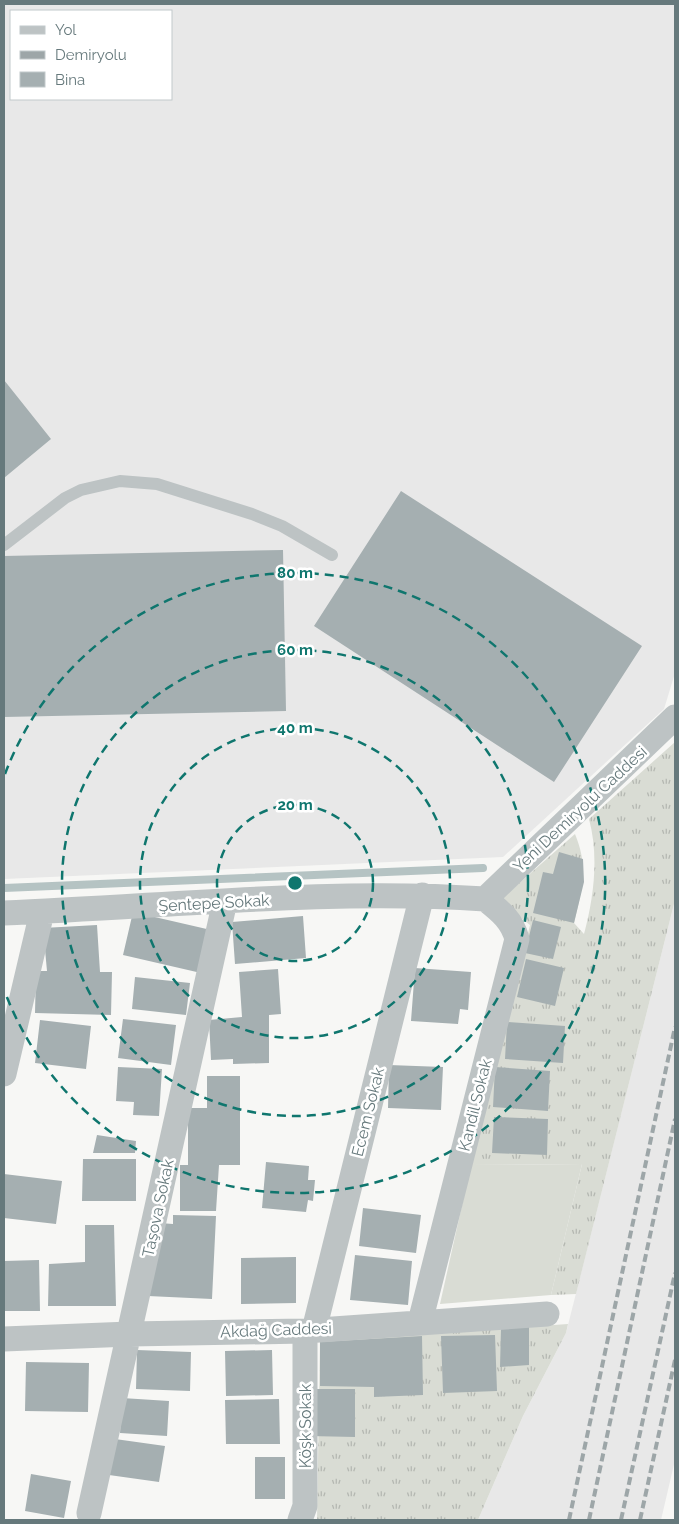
<svg xmlns="http://www.w3.org/2000/svg" width="679" height="1524" viewBox="0 0 679 1524" font-family="Raleway,sans-serif">
  <defs>
    <pattern id="grass-tufts" width="24" height="20" patternUnits="userSpaceOnUse" patternTransform="scale(1.25)"><rect width="24" height="20" fill="#d9dcd4"/><path d="M3 7l-1-3M5 7V3M7 7l1-3M15 17l-1-3M17 17v-4M19 17l1-3" fill="none" stroke="#b4b7b1"/></pattern>
  </defs>
  <rect width="100%" height="100%" fill="#f7f7f5"/>
  <path fill="#e8e8e8" fill-rule="evenodd" d="M4 4H675V673L664 709 503 857 4 879ZM11 11H171V99H11Z
    M675 900V1460L661 1520H478L523 1416 566 1333Z"/>
  <path fill="url(#grass-tufts)" d="M675 742V900L576 1294 551 1295 582 1164 471 1165 530 925 499 901 575 834C589 868 582 889 574 923L584 934C594 897 599 856 589 819Z
    M568 1324 566 1333 523 1416 478 1520H317L320 1342Z"/>
  <path fill="#d9dcd4" d="M582 1164 551 1295 440 1304 471 1165Z"/>
  <g fill="none" stroke-linecap="round" stroke-linejoin="round">
    <path stroke="#b5c3c3" stroke-width="8" d="M4 888 483 868"/>
  </g>
  <path fill="#a5afb1" d="M4 380 51 439 4 478Z
    M401 491 642 646 554 782 314 626Z
    M283 550 286 711 4 717V556Z
    M559 852 583 859 584 882 574 923 533 913 543 872 553 874Z
    M133 912 211 930 201 973 123 955Z
    M303 916 306 958 235 964 232 922Z
    M533 920 561 927 553 959 525 953Z
    M97 925 100 972H112L111 1015 35 1013 36 971H47L43 928Z
    M526 959 564 968 555 1006 517 997Z
    M415 968 471 972 468 1010 460 1009 458 1024 411 1021Z
    M278 969 281 1014 269 1015V1063L233 1064V1059L211 1060 209 1020 242 1017 239 972Z
    M135 977 190 983 186 1015 132 1009Z
    M123 1019 176 1025 171 1065 118 1058Z
    M40 1020 91 1026 86 1069 35 1063Z
    M507 1022 565 1026 563 1063 505 1059Z
    M389 1065 443 1067 441 1110 388 1108Z
    M118 1067 162 1069 159 1116 133 1115 134 1102 116 1101Z
    M495 1067 550 1071 548 1111 493 1107Z
    M207 1076H240V1165H219L216 1211H180V1165H188V1108H207Z
    M494 1117 548 1119 547 1155 492 1153Z
    M97 1135 136 1141 135 1153H93Z
    M83 1159H136V1201H82Z
    M266 1162 309 1166 308 1180H315L313 1201 308 1200 306 1212 262 1208Z
    M4 1174 62 1181 56 1224 4 1218Z
    M363 1208 421 1215 416 1253 359 1246Z
    M173 1215 216 1216 212 1299 148 1296 160 1223 173 1224Z
    M85 1225H114L116 1306H48L49 1264 85 1262Z
    M355 1255 412 1261 408 1305 350 1300Z
    M296 1257V1303L241 1304V1258Z
    M39 1260 40 1311H4V1261Z
    M529 1327V1365L500 1367 501 1329Z
    M495 1335 497 1391 443 1393 441 1336Z
    M422 1336 423 1395 374 1397V1387L320 1386V1342Z
    M137 1350 191 1352 190 1391 136 1389Z
    M272 1350 273 1395 226 1396 225 1351Z
    M26 1362 89 1363 88 1412 25 1411Z
    M309 1389H355V1437L309 1436Z
    M122 1398 169 1401 167 1436 120 1433Z
    M279 1399 280 1444H226L225 1400Z
    M115 1439 165 1446 159 1482 109 1475Z
    M255 1457H285V1499H255Z
    M31 1474 71 1481 64 1518 25 1511Z"/>
  <g fill="none" stroke-linecap="round" stroke-linejoin="round">
    <path stroke="#bdc3c4" stroke-width="12" d="M4 545 65 498 81 490 120 481 157 484 252 514 282 526 332 555"/>
    <path stroke="#bdc3c4" stroke-width="25" d="M485 899 675 717
      M4 913C162 907 327 888 485 899
      M4 1074 42 912
      M420 1322 517 939C512 920 500 911 485 899
      M314 1330 422 895
      M4 1339 130 1334 305 1331 547 1314
      M89 1513 225 901
      M300 1520 305 1506V1331"/>
    <path stroke="#9da6a8" stroke-width="4" stroke-dasharray="8 4" stroke-linecap="butt" d="M569 1520 675 1027
      M589 1520 675 1119
      M621 1520 675 1273
      M640 1520 675 1360"/>
  </g>
  <g fill="none" stroke="#0f766e" stroke-width="2.5" stroke-dasharray="9 6">
    <circle cx="295" cy="883" r="78"/>
    <circle cx="295" cy="883" r="155"/>
    <circle cx="295" cy="883" r="233"/>
    <path d="M5 774A310 310 0 1 1 5 992"/>
  </g>
  <g text-anchor="middle" dominant-baseline="central" stroke-width="5" stroke-linejoin="round" paint-order="stroke">
    <g font-size="16" fill="#66797c" stroke="#fff">
      <text transform="translate(580 809) rotate(-43)">Yeni Demiryolu Caddesi</text>
      <text transform="translate(214 903) rotate(-3)">Şentepe Sokak</text>
      <text transform="translate(475 1105) rotate(-76)">Kandil Sokak</text>
      <text transform="translate(368 1112) rotate(-76)">Ecem Sokak</text>
      <text transform="translate(158 1208) rotate(-78)">Taşova Sokak</text>
      <text transform="translate(276 1330) rotate(-2)">Akdağ Caddesi</text>
      <text transform="translate(305 1426) rotate(-90)">Köşk Sokak</text>
    </g>
  </g>
  <circle cx="295" cy="883" r="8" fill="#0f766e" stroke="#fff" stroke-width="2.5"/>
  <g font-size="15" text-anchor="middle" font-weight="bold" fill="#0f766e" stroke="#fff" stroke-width="5" stroke-linejoin="round" paint-order="stroke">
    <text x="295" y="578">80 m</text>
    <text x="295" y="655">60 m</text>
    <text x="295" y="733">40 m</text>
    <text x="295" y="810">20 m</text>
  </g>
  <rect width="679" height="1524" fill="none" stroke="#66797c" stroke-width="10"/>
  <rect x="10" y="10" width="162" height="90" fill="#ffffff" stroke="#c2c9cb"/>
  <rect x="20" y="26" width="25" height="8" fill="#bdc3c4" stroke="#c2c9cb"/>
  <text x="55" y="35" font-size="15" fill="#66797c">Yol</text>
  <rect x="20" y="51" width="25" height="8" fill="#9da6a8" stroke="#c2c9cb"/>
  <text x="55" y="60" font-size="15" fill="#66797c">Demiryolu</text>
  <rect x="20" y="72" width="25" height="15" fill="#a5afb1" stroke="#c2c9cb"/>
  <text x="55" y="85" font-size="15" fill="#66797c">Bina</text>
</svg>
